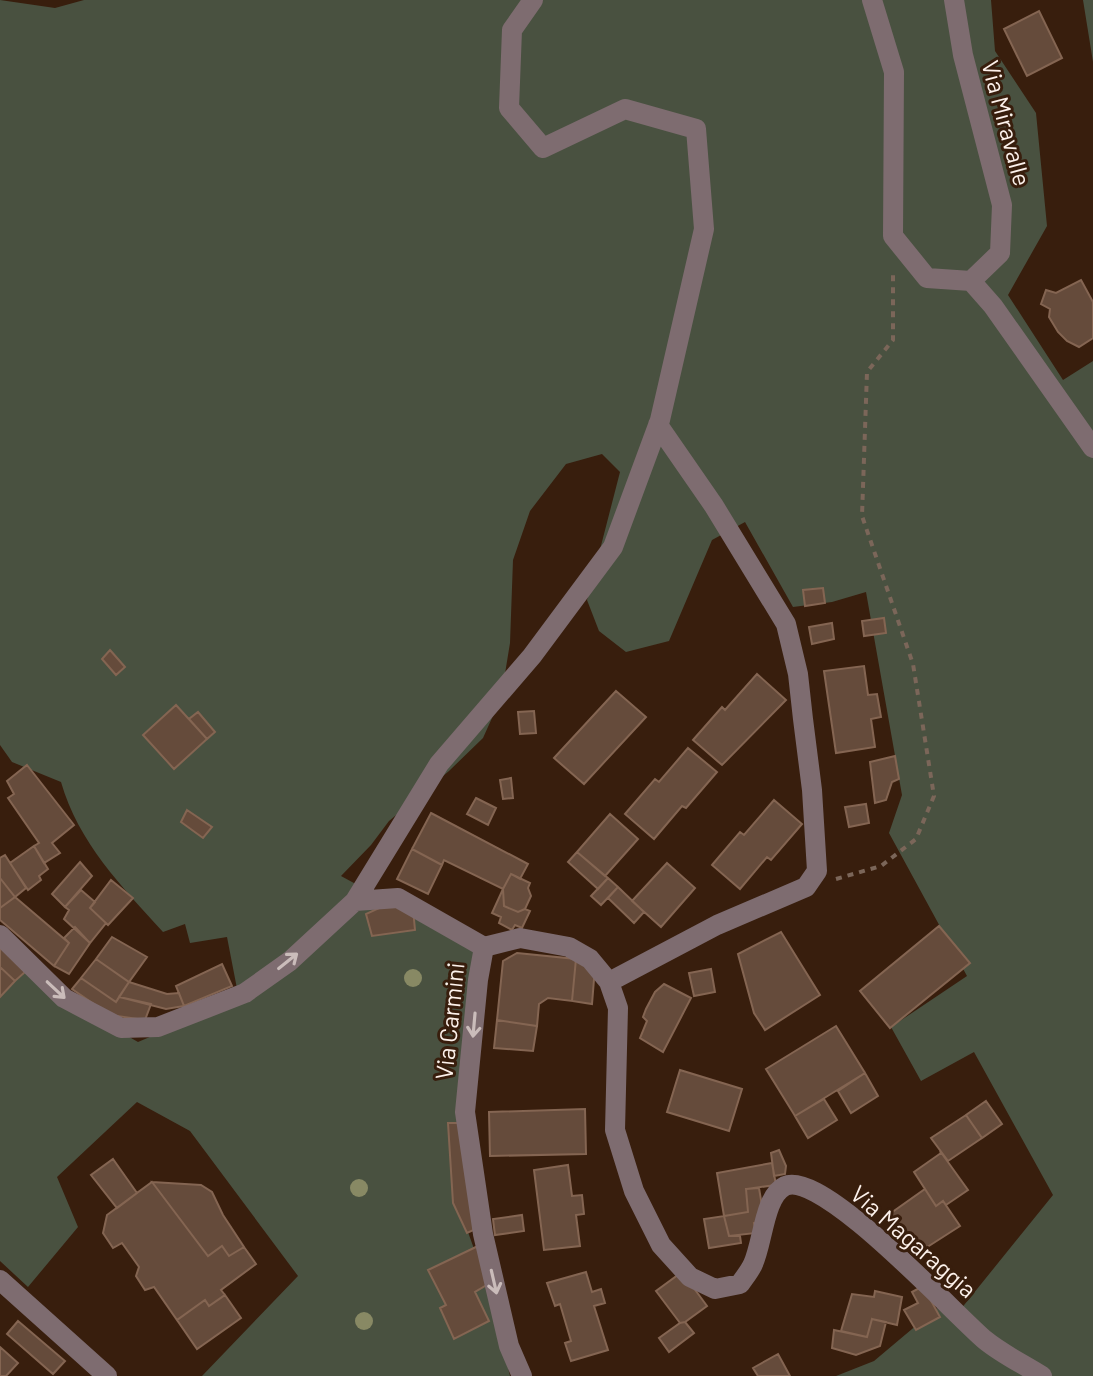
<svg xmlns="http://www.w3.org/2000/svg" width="1093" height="1376" viewBox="0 0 1093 1376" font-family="Barlow,sans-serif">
  <rect width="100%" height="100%" fill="#381e0d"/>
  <path fill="#495140" d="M0 0 55 8 84 0H991L995 51 1036 113 1047 226 1008 295 1063 380 1093 361V1376H836L874 1361 937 1308 952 1320 1053 1195 974 1052 921 1081 891 1027 967 976 889 833 902 795 866 592 832 602 793 607 745 522 712 540 669 641 626 652 599 631 587 600 620 472 602 454 566 464 530 511 513 560 510 643 501 698 483 738 449 771 389 821 371 845 341 876 475 949 455 1196 491 1296 510 1376H202L298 1276 190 1131 137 1102 57 1177 78 1227 28 1287 0 1261V990L19 968 53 993 138 1042 239 999 227 937 190 943 185 924 163 932C122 887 78 842 61 782L12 762 0 745Z
    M1083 0H1093V62Z"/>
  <path fill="#654b3b" stroke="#846552" stroke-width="2" d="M1039 11 1062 58 1027 76 1004 29Z
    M1081 280 1093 302V338L1079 347 1067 341 1058 332 1049 317 1050 309 1041 304 1046 290 1056 293Z
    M823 588 825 603 805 606 803 590Z
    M884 618 886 633 864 636 862 621Z
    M832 623 834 639 812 644 809 627Z
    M110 650 125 667 116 675 102 659Z
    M864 666 868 695 877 694 881 717 871 719 875 747 836 753 824 671Z
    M757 674 786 700 722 765 693 740 722 707 725 710Z
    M616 691 646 717 584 784 554 758Z
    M176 705 207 739 174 769 143 735Z
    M534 711 536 733 520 734 518 712Z
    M198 712 215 732 207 739 189 719Z
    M688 748 717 772 686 808 682 806 654 839 625 814 655 779 659 782Z
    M895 756 899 779 892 782 886 800 875 803 870 762Z
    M27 765 74 825 52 843 60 853 44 863 34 846 39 843 8 798 14 794 7 781Z
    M511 778 513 798 503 799 500 780Z
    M476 798 496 808 488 825 467 814Z
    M774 800 802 824 771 860 767 857 740 889 712 865 740 832 744 835Z
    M866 804 869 823 849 827 845 807Z
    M187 810 212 827 203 838 181 822Z
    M431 813 528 864 520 879 511 874 503 889 444 860 442 865 412 849Z
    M610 814 638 839 605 876 577 852Z
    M34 846 48 869 39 876 41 880 28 890 10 863Z
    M412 849 442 865 428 894 397 879Z
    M577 852 608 878 598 889 568 862Z
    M5 855 26 888 15 897 0 878V858Z
    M80 862 92 876 65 907 52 894Z
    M667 863 695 888 661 927 632 901Z
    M511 874 530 883 528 888 531 896 525 909 518 912 504 906 503 889Z
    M0 878 15 897 0 908Z
    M608 878 618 887 601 905 591 896Z
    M111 880 133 898 108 925 90 908Z
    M618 887 644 912 634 923 608 898Z
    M503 889 504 906 518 912 525 909 530 911 522 928 515 925 512 930 499 923 501 917 492 913Z
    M81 890 95 902 90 908 106 923 90 943 64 919 69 910 65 907Z
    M15 897 69 943 54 966 0 920V908Z
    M398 906 413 909 415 930 372 936 366 914 379 908Z
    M939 926 970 963 890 1028 860 991Z
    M75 927 90 943 69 974 54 966 69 943 64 938Z
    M781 932 820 995 765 1030 754 1013 738 954Z
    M112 937 147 957 129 982 96 959Z
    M0 944 25 972 15 981 0 967Z
    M517 953 576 959 572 1001 548 998 539 1004 537 1026 497 1020 503 961Z
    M96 959 129 982 116 1002 81 978Z
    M576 959 595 967 592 1004 572 1001Z
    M222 964 232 986 184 1006 176 986Z
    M0 967 15 981 0 997Z
    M711 969 715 992 694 996 689 973Z
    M81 978 116 1002 119 997 151 1004 145 1020 110 1015 72 989Z
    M129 982 167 994 179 993 184 1006 166 1009 119 997Z
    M664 984 691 998 663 1052 640 1038 647 1021 643 1017 646 1009 655 992Z
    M497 1020 537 1026 533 1051 494 1048Z
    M836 1026 865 1073 795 1116 766 1069Z
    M680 1070 742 1089 729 1131 667 1112Z
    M865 1073 878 1096 851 1113 838 1091Z
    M824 1099 837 1120 808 1138 795 1116Z
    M986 1101 1002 1124 982 1138 966 1115Z
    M585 1109 586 1154 490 1156 489 1112Z
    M966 1115 982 1138 948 1161 931 1138Z
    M448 1123H465L476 1229 467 1233 453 1203Z
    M779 1150 786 1166 785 1174 774 1176 771 1153Z
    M940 1151 968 1190 946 1205 943 1201 936 1206 914 1172 941 1153Z
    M113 1159 137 1193 117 1208 91 1175Z
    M772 1163 776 1185 746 1189 748 1212 724 1216 717 1173Z
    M568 1165 572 1196 582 1195 584 1214 576 1215 580 1246 544 1250 534 1170Z
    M152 1182 208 1256 222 1246 229 1256 244 1247 256 1264 221 1290 225 1295 209 1306 205 1300 177 1320 154 1287 145 1290 136 1276 139 1267 122 1243 113 1248 103 1233 107 1215Z
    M152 1182 201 1185 212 1192 223 1215 244 1247 229 1256 222 1246 208 1256Z
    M759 1188 763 1212 760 1222 754 1223 756 1233 729 1236 724 1216 748 1212 746 1189Z
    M925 1189 936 1206 943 1201 960 1226 918 1253 891 1213Z
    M522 1215 524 1231 495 1235 493 1219Z
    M724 1216 729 1236H740L741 1243 709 1248 704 1219Z
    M478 1246 490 1283 475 1292 489 1321 454 1339 440 1308 446 1305 428 1270Z
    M586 1272 592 1292 601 1289 605 1303 594 1306 608 1350 571 1361 565 1343 571 1341 560 1304 555 1306 547 1283Z
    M682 1272 707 1306 685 1322 680 1323 656 1291Z
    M923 1286 940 1317 916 1330 904 1310 918 1303 912 1292Z
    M875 1291 902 1297 897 1325 872 1319 867 1337 841 1331 852 1294 874 1297Z
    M225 1295 241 1318 197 1349 177 1320 205 1300 209 1306Z
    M872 1319 886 1322 880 1346 856 1355 832 1348 834 1330 867 1337Z
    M18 1321 65 1361 53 1374 7 1334Z
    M685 1322 694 1333 669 1352 659 1338 680 1323Z
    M0 1347 18 1363 6 1376H0Z
    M778 1354 790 1376H758L753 1368Z"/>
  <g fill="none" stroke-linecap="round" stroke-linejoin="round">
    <path stroke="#7b6659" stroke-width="4" stroke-dasharray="6 6" stroke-linecap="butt" d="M836 879 881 866 916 839 934 796 913 664 862 516 867 372 893 340V274"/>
    <path stroke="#7e6c70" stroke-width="20" d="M872 0 894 72 893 236 927 278 971 281
      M954 0 963 55 1002 205 1000 253 971 281 993 306 1093 448
      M355 901 439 764 532 656 613 547 660 420 704 229 696 129 625 109 543 148 509 108 512 30 533 0
      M0 935 64 998 121 1028 158 1027 245 993 290 961 355 901 398 898 484 947
      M484 947 520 938 569 947 590 959 609 982 618 1008 615 1130 634 1191 661 1245 690 1277 715 1289 740 1284C744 1278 750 1271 753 1264 763 1243 764 1196 785 1186 822 1169 954 1314 985 1340 1002 1354 1023 1364 1042 1376
      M484 947 478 980 465 1112 483 1234 509 1346 522 1376
      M609 982 717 925 806 887 817 871 812 790 803 719 798 674 786 624 714 506 658 425
      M0 1280 107 1376"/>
  </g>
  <g fill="#888964">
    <circle cx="413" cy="978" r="9"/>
    <circle cx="359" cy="1188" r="9"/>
    <circle cx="364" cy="1321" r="9"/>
  </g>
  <defs><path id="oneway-shaft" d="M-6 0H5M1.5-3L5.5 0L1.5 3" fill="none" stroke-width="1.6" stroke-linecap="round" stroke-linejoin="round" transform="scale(2)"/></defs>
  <g stroke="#cabcba">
    <use href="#oneway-shaft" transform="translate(288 961) rotate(-39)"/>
    <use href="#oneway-shaft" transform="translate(56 990) rotate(43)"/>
    <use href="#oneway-shaft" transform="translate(474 1025) rotate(95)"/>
    <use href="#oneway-shaft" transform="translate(494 1282) rotate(77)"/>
  </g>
  <g text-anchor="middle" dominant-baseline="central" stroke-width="6" stroke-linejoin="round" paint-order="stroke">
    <g font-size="24" fill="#fdf2ec" stroke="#381e0d">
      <text transform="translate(1007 123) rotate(75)">Via Miravalle</text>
      <text transform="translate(449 1021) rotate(-84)">Via Carmini</text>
      <text transform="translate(914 1241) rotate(41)">Via Magaraggia</text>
    </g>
  </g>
</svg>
